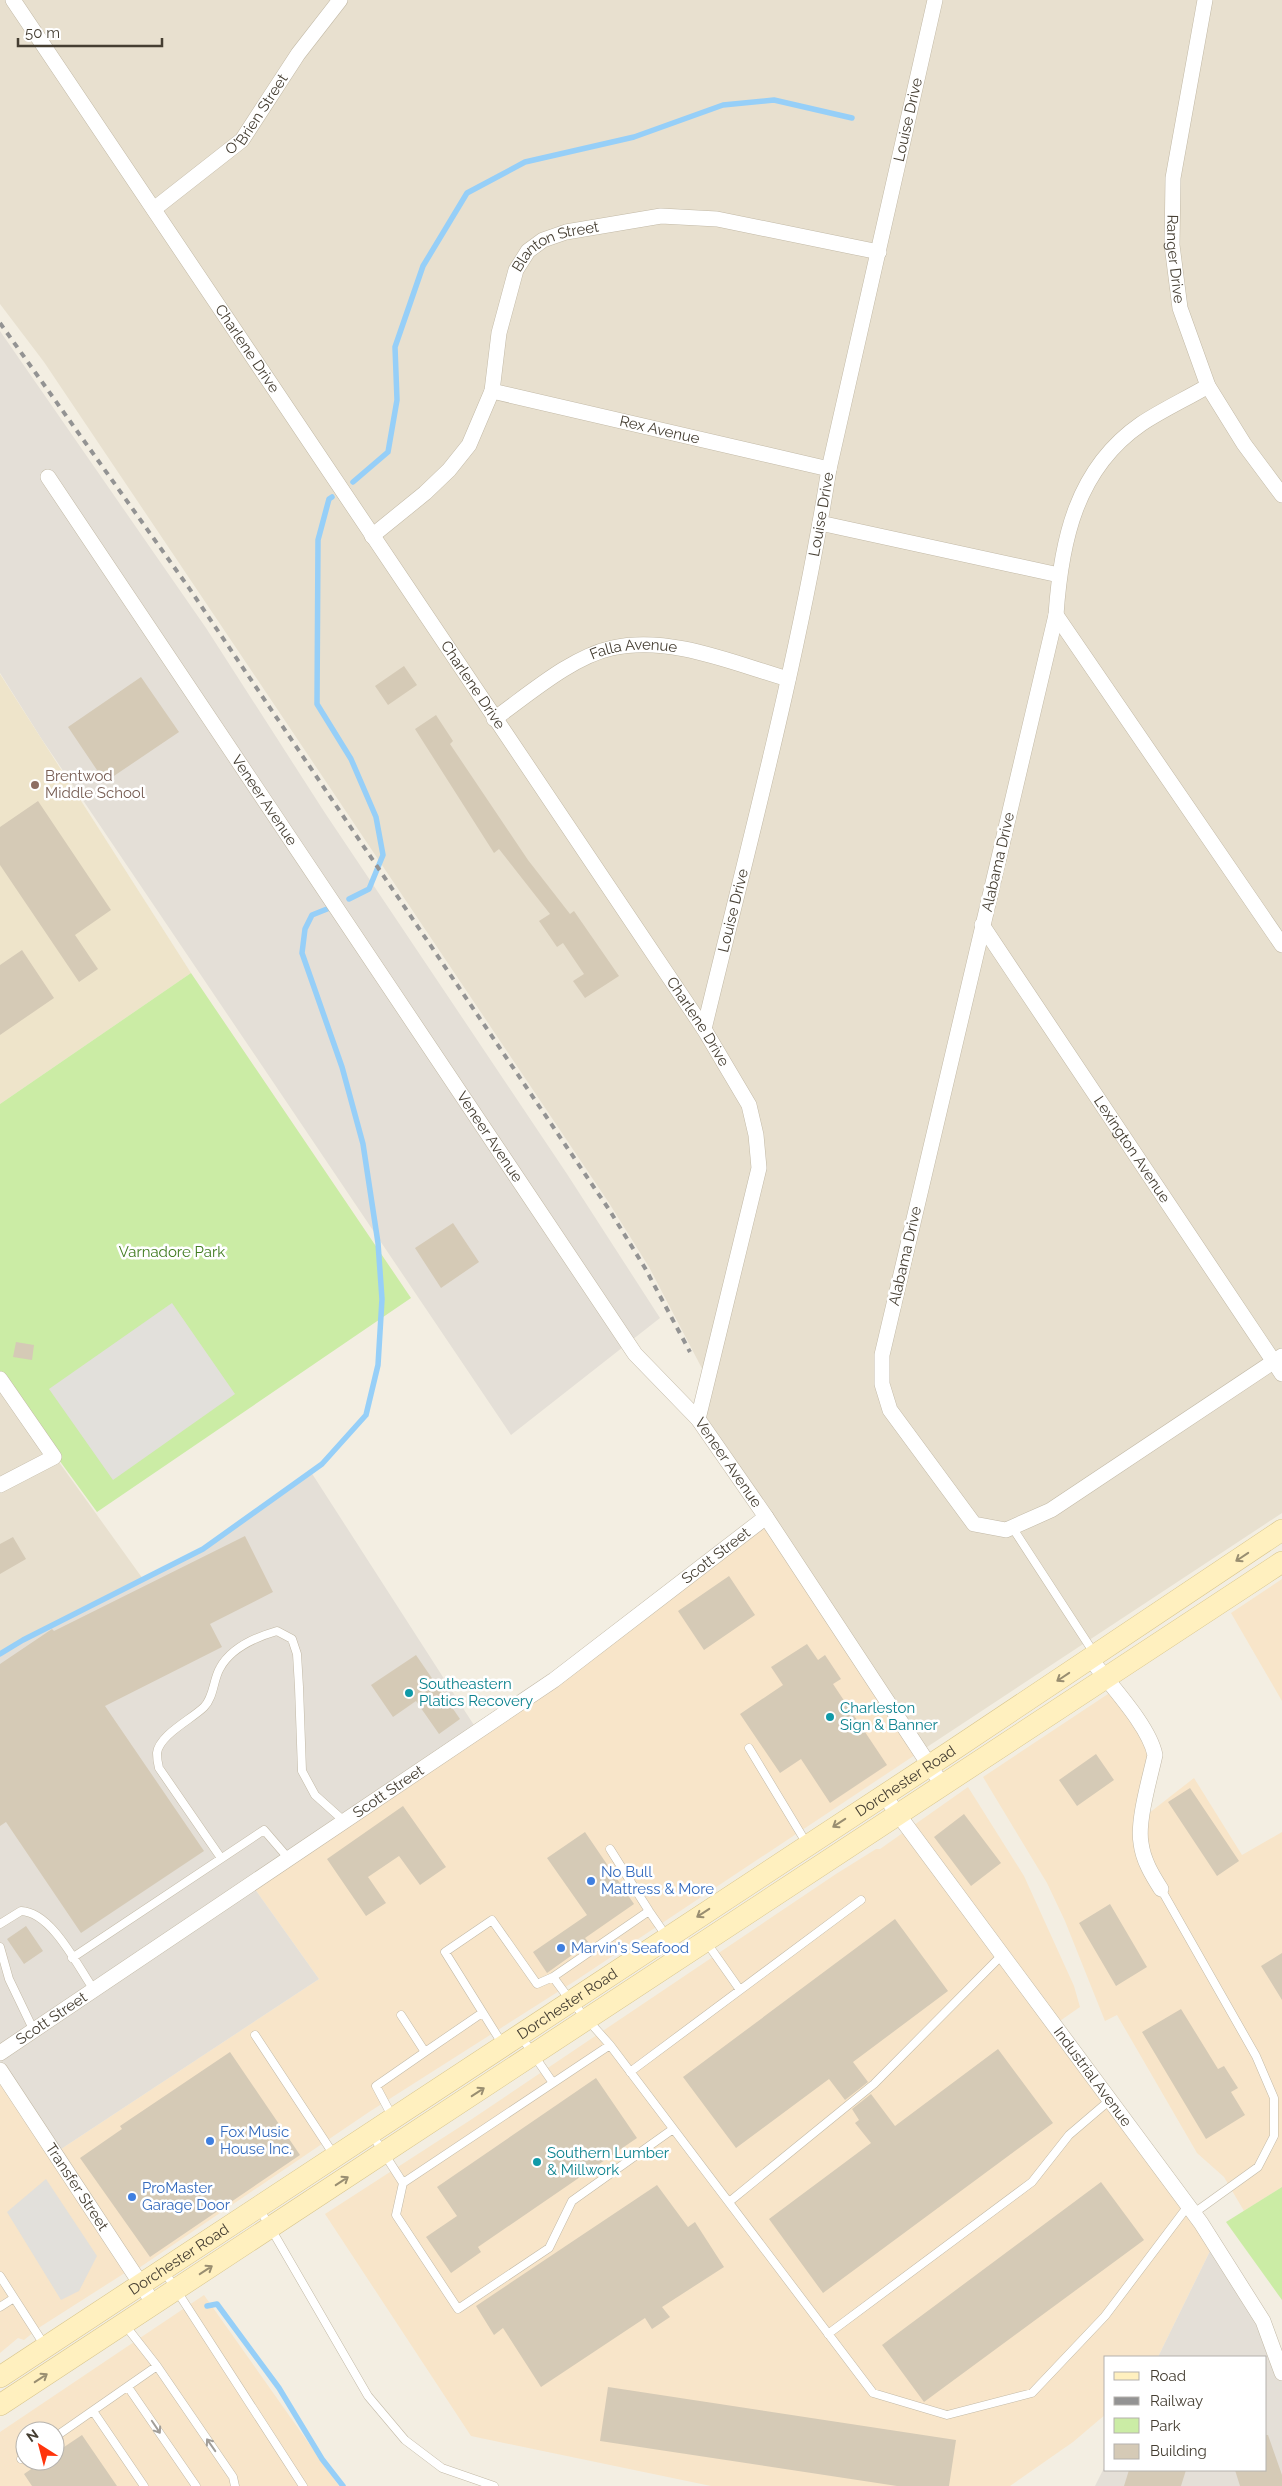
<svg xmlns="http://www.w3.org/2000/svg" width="1282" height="2486" viewBox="0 0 1282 2486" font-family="Raleway,sans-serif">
  <rect width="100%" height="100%" fill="#f3eee2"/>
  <path fill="#e8e0cf" d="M0 0H1282V1513L921 1751 698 1419 708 1380 649 1267 609 1203 44 362 0 304Z
    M0 1380 143 1579 0 1654Z"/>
  <path fill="#f8e5c9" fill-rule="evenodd" d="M766 1517 921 1751 578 1979 369 2112 133 2272 131 2269 40 2327 24 2340 18 2338 0 2353V2070L55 2153 319 1979 252 1885 479 1733Z
    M1282 1579V1701L1231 1613Z
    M1114 1690 1153 1744 1144 1817 1194 1778 1242 1855 1282 1832V2187L1244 2211 1224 2177 1197 2153 1117 2015 1105 2021 1065 1921 1047 1883 983 1777Z
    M968 1787 1024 1876 1074 1986 1080 2007 1054 2025 1214 2243 1158 2357H1106V2414L1073 2442 1010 2486H711L471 2436 325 2214 469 2121 836 1874 876 1849H880Z
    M204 2295 339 2486H0V2432ZM25 2431H55V2461H25Z"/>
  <path fill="#e4dfd7" d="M0 331 206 628 325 813 567 1174 660 1318 511 1435 41 738 0 673Z
    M311 1472 479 1733 252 1885 319 1979 55 2153 0 2070V1654L23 1640 203 1549Z
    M1214 2243 1282 2363V2486H1095L1106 2464V2470H1266V2357H1158Z"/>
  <path fill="#eee4ca" d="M0 674 191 973 0 1104Z"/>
  <path fill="#cbeca5" d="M191 973 411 1298 97 1512 0 1379V1104Z
    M1282 2187V2300L1226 2222Z"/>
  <path fill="#e2e0db" d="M172 1303 235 1394 113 1480 49 1389Z
    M46 2179 97 2256 79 2291 61 2300 7 2212Z"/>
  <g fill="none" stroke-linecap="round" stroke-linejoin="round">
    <path stroke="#96cff8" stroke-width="5.5" d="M353 482 388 452 397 400 395 347 423 266 467 193 525 162 634 137 723 105 774 100 852 118
      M332 497 329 499 318 540 317 704 351 759 376 817 383 855 369 889 349 899
      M0 1654 23 1640 203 1549 322 1464 366 1415 378 1365 382 1299 378 1243 363 1144 342 1067 302 953 305 929 312 915 332 907
      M207 2306 217 2304 279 2388 322 2459 343 2486"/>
  </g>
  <path fill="#d5cab6" d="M404 666 417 685 388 705 375 686Z
    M141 677 179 732 105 782 68 727Z
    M436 715 453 741 450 744 528 860 570 914 574 911 619 976 585 998 573 981 584 974 563 943 557 947 539 921 550 914 499 849 494 853 415 729Z
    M38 801 111 910 75 935 98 969 79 982 0 865V827Z
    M22 950 54 998 0 1035V965Z
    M453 1223 479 1262 441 1288 415 1248Z
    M16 1342 34 1345 32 1360 13 1357Z
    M245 1536 273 1592 210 1624 222 1647 105 1706 204 1851 81 1933 6 1822 0 1826V1664L52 1629 54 1631Z
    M13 1537 26 1559 0 1574V1544Z
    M729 1576 755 1615 704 1650 678 1611Z
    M807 1644 818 1660 825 1655 841 1679 833 1684 887 1765 830 1803 801 1759 780 1773 740 1714 783 1685 771 1667Z
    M416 1655 460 1719 439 1734 416 1701 393 1717 371 1685Z
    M1096 1754 1114 1780 1077 1806 1059 1780Z
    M1190 1788 1239 1861 1217 1876 1168 1802Z
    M403 1806 446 1867 420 1885 399 1856 368 1877 386 1903 366 1916 327 1859Z
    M964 1814 1001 1863 971 1886 934 1837Z
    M585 1832 634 1904 585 1938 589 1943 547 1973 533 1952 587 1915 547 1858Z
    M1110 1904 1147 1967 1116 1986 1079 1923Z
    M895 1919 948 1991 853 2062 868 2082 845 2100 829 2079 736 2148 683 2077Z
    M26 1926 43 1951 24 1964 7 1939Z
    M1282 1953V2000L1261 1966Z
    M1181 2009 1218 2069 1224 2066 1238 2088 1231 2092 1245 2115 1206 2139 1142 2032Z
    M998 2049 1053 2123 823 2293 769 2219 871 2143 855 2123 859 2120 852 2109 871 2094 895 2126Z
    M230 2052 300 2155 150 2257 80 2158 122 2129 120 2126Z
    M596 2078 637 2138 478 2247 481 2252 451 2273 426 2237 457 2216 437 2187Z
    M1101 2182 1144 2240 924 2402 882 2345Z
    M657 2185 688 2227 695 2222 724 2267 662 2307 670 2317 652 2329 645 2318 541 2387 503 2328 494 2335 476 2306Z
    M608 2387 956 2440 949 2486H897L600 2441Z
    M82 2435 117 2486H32L24 2474 43 2461H55V2453Z
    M1266 2435H1268L1282 2475V2486H1240L1235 2470H1266Z
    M1129 2470H1186L1181 2486H1124Z"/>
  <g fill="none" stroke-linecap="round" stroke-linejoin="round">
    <defs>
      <path id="lane" d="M1012 1527 1094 1653
        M749 1748 807 1844
        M610 1849 649 1911
        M221 1858 159 1768C158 1764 157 1758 157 1753 159 1735 192 1719 204 1707 214 1697 213 1680 220 1668 231 1648 256 1637 277 1631L292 1639 297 1654 299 1687 302 1771 315 1795 344 1821
        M1161 1889 1256 2056 1274 2098V2136L1258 2167 1194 2213
        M0 1924 21 1911C52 1912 78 1967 94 1990
        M707 1943 740 1990
        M0 1947 9 1979 34 2031
        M72 1958 264 1830 289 1859
        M553 1977 570 2000 610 2045 873 2393 947 2415 1032 2393 1105 2316 1188 2206
        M255 2035 334 2155
        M520 2035 553 2083
        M503 2045 445 1952 492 1920 537 1984 553 1977 649 1911 667 1937
        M425 2052 482 2013
        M630 2072 861 1900
        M393 2118 376 2086 425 2052 401 2015
        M371 2133 403 2183 396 2215 458 2309 549 2248 572 2201 673 2129
        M403 2183 610 2045
        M729 2202 874 2084 1002 1955
        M259 2208 368 2396 405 2440 442 2468 494 2486
        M164 2271 303 2486
        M0 2276 45 2346
        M0 2307 14 2298
        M125 2325 157 2366 233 2477 235 2486
        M828 2334 1032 2182 1069 2135 1110 2100
        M128 2387 196 2486
        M93 2411 144 2486
        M55 2437 157 2366
        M21 2459 25 2457"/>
      <g id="street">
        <path id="s1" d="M13 0 704 1029 749 1105 756 1135 759 1168 698 1419"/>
        <path id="s2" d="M1205 0 1173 178 1172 245 1180 308 1208 386 1244 444 1282 495"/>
        <path id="s3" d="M154 209 242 140 298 54 340 0"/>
        <path d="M1208 386C1186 399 1162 410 1141 424 1076 469 1061 541 1056 615L882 1355V1384L890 1410 974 1524 1006 1530 1051 1510 1282 1356"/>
        <path id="s4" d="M492 391 829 469"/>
        <path id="s5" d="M48 477 635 1354 698 1419 766 1517 943 1786"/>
        <path d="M820 523 1059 575"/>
        <path id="s6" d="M372 536 425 493 449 470 469 445 492 391 499 333 516 270 528 251 543 240 566 232 661 216 717 219 879 252"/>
        <path d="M1056 615 1282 945"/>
        <path id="s7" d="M494 719C528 695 571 657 612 648 670 635 733 663 788 679"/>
        <path id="s8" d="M982 925 1282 1374"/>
        <path id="s9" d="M704 1029C749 843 799 658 829 469L935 0"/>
        <path d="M0 1379 54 1457 0 1485"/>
        <path d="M1090 1658C1109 1684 1149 1725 1155 1755 1150 1778 1137 1821 1141 1843 1143 1860 1152 1875 1161 1889"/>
        <path id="s10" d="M883 1794 1201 2223 1263 2321 1282 2373"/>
        <path id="s11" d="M0 2053 554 1680 766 1517"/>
        <path id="s12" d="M0 2070 154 2304"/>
      </g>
      <g id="secondary">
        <path id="s13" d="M0 2377 953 1750 1282 1530"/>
        <path d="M0 2405 1282 1562"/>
      </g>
    </defs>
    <use href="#lane" stroke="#c2b9a6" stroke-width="9"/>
    <use href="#street" stroke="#c2b9a6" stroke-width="16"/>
    <use href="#secondary" stroke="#d8c58c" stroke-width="22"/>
    <use href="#lane" stroke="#fff" stroke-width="8"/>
    <use href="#street" stroke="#fff" stroke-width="15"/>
    <use href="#secondary" stroke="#fff0bf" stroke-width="21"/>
    <path stroke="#939393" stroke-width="4" stroke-dasharray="6 6" stroke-linecap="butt" d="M0 323 189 588 610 1211 645 1268 690 1352"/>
  </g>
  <defs><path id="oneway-shaft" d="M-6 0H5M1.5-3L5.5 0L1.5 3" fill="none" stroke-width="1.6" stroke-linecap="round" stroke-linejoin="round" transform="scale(1.25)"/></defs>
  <g stroke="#998e71">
    <use href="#oneway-shaft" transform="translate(1242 1557) rotate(146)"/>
    <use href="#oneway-shaft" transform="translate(1063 1677) rotate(146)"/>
    <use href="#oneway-shaft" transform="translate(839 1823) rotate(147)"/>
    <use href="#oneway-shaft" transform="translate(703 1913) rotate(147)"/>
    <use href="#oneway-shaft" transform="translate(478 2092) rotate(-33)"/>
    <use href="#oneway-shaft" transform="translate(342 2181) rotate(-33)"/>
    <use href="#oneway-shaft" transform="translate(206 2270) rotate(-33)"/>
    <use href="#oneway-shaft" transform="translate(41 2378) rotate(-33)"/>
  </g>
  <g stroke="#a29e98">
    <use href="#oneway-shaft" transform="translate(156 2427) rotate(56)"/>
    <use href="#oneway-shaft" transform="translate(211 2445) rotate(-125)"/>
  </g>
  <circle fill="#8d6e63" stroke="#fff" stroke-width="2" cx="35" cy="785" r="5"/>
  <g fill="#0f9aa8" stroke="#fff" stroke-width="2">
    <circle cx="409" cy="1693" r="5"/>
    <circle cx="830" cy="1717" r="5"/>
    <circle cx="537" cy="2162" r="5"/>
  </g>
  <g fill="#3f7fe0" stroke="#fff" stroke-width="2">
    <circle cx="591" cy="1881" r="5"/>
    <circle cx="561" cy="1948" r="5"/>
    <circle cx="210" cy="2141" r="5"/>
    <circle cx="132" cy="2197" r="5"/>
  </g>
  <g text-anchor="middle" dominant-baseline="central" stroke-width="5" stroke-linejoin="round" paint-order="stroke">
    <g font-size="15" fill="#453e32" stroke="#fff">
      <text stroke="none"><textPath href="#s3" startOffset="141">O'Brien Street</textPath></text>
      <text stroke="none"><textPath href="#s9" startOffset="932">Louise Drive</textPath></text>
      <text stroke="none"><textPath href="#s6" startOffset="365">Blanton Street</textPath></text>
      <text stroke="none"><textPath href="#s2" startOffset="262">Ranger Drive</textPath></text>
      <text stroke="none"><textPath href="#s1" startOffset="420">Charlene Drive</textPath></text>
      <text stroke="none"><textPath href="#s4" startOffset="172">Rex Avenue</textPath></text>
      <text stroke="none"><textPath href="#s9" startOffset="528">Louise Drive</textPath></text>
      <text stroke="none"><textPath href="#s7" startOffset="160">Falla Avenue</textPath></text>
      <text stroke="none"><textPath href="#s1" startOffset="825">Charlene Drive</textPath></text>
      <text stroke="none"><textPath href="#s5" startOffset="389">Veneer Avenue</textPath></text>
      <text transform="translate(998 862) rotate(-77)">Alabama Drive</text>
      <text stroke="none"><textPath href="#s9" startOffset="122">Louise Drive</textPath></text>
      <text stroke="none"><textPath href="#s1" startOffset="1230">Charlene Drive</textPath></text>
      <text stroke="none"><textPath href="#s5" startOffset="794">Veneer Avenue</textPath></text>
      <text stroke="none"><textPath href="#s8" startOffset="270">Lexington Avenue</textPath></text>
      <text transform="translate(905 1256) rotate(-77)">Alabama Drive</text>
      <text stroke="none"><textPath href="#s5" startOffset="1199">Veneer Avenue</textPath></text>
      <text stroke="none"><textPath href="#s11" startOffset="872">Scott Street</textPath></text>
      <text stroke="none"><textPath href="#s13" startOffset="1084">Dorchester Road</textPath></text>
      <text stroke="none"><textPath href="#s11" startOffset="468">Scott Street</textPath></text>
      <text stroke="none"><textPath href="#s13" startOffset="679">Dorchester Road</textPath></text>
      <text stroke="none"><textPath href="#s11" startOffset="62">Scott Street</textPath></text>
      <text stroke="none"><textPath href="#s10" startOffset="352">Industrial Avenue</textPath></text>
      <text stroke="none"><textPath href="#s12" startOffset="140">Transfer Street</textPath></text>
      <text stroke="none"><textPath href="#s13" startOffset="214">Dorchester Road</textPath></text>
    </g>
    <g font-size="15" fill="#785e54" stroke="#fff" text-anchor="start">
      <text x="45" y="776">Brentwod<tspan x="45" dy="17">Middle School</tspan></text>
    </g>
    <g font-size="15" fill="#417c20" stroke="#fff">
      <text x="172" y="1252">Varnadore Park</text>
    </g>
    <g font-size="15" fill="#0d838f" stroke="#fff" text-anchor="start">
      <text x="419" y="1684">Southeastern<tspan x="419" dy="17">Platics Recovery</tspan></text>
      <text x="840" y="1708">Charleston<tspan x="840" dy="17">Sign &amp; Banner</tspan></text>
      <text x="547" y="2153">Southern Lumber<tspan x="547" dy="17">&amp; Millwork</tspan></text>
    </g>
    <g font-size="15" fill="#366cbe" stroke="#fff" text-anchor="start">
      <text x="601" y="1872">No Bull<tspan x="601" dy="17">Mattress &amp; More</tspan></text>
      <text x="571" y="1948">Marvin's Seafood</text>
      <text x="220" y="2132">Fox Music<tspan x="220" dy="17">House Inc.</tspan></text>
      <text x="142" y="2188">ProMaster<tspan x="142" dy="17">Garage Door</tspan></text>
    </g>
  </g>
  <rect x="1104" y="2356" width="162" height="115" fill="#ffffff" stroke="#b5b2ad"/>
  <rect x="1114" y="2372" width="25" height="8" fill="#fff0bf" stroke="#b5b2ad"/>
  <text x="1150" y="2381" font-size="15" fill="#453e32">Road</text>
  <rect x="1114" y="2397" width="25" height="8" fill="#939393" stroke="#b5b2ad"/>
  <text x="1150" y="2406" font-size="15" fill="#453e32">Railway</text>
  <rect x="1114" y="2418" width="25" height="15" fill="#cbeca5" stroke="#b5b2ad"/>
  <text x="1150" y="2431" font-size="15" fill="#453e32">Park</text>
  <rect x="1114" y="2444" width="25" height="15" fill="#d5cab6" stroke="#b5b2ad"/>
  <text x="1150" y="2456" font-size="15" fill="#453e32">Building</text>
  <g transform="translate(40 2446) rotate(324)"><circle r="24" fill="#ffffff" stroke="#b5b2ad"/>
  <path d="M0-4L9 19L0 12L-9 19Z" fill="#ff340c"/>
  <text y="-8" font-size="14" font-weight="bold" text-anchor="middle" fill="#453e32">N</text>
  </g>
  <path d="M18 38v8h144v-8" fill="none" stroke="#453e32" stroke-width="2.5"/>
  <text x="25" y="38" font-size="15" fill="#453e32" stroke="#ffffff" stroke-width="4" paint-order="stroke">50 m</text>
</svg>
